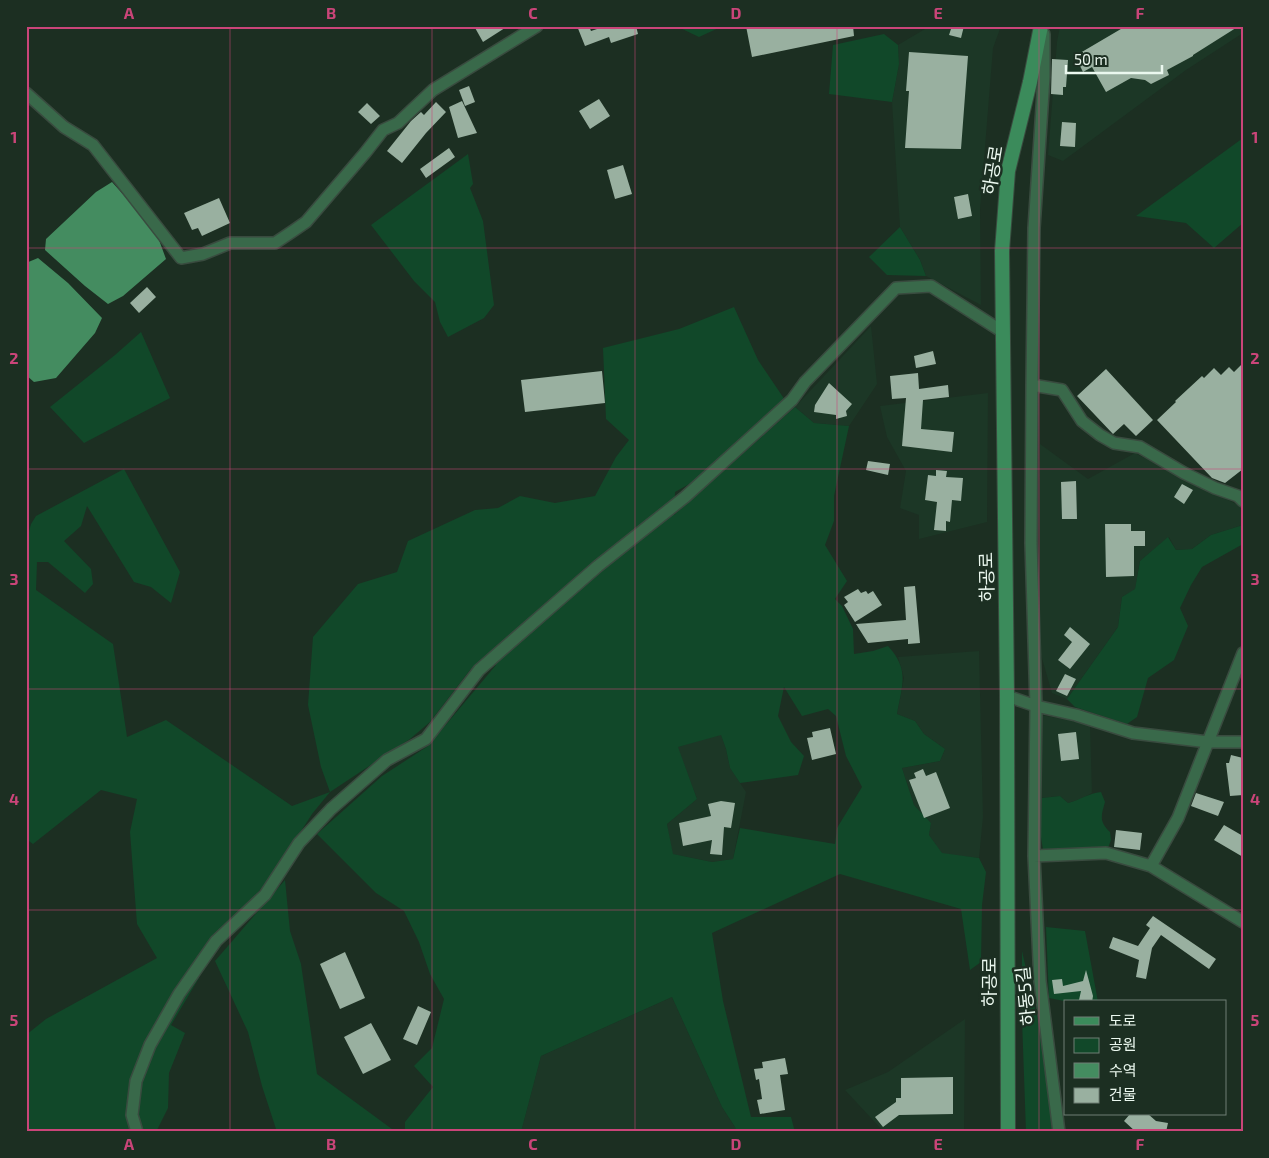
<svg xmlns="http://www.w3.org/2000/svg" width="1269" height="1158" viewBox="0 0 1269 1158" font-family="'Exo 2','Noto Sans KR',sans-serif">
  <rect width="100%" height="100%" fill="#1c2f22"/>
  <path fill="#1c3726" d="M930 26H1001L993 48 980 209 981 305 926 276 920 260 900 227 892 102 899 64 898 45Z
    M1060 26H1243V33L1186 70 1063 161 1048 155 1057 42Z
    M871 326 877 384 849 426 814 423 795 407Z
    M988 393 987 522 919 539V515L900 508 906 471 887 437 880 406Z
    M1040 444 1088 479 1135 453 1240 506 1243 512V525L1211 535 1192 549 1176 550 1169 537 1140 561 1135 590 1122 597 1118 627 1067 699 1052 693 1039 648 1037 550Z
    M979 651 983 817 979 858 942 854 929 835 931 823 914 805 902 768 940 761 945 749 924 734 915 721 897 714 904 678 898 657Z
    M1041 715 1090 724 1092 793 1081 799 1068 803 1060 796 1042 798Z
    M721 734 726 749 730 768 746 792 733 859 712 862 672 854 667 824 697 799 677 747Z
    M672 997 722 1107 735 1127V1132H521L541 1056Z
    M965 1019 964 1132H884L845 1090 888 1072Z"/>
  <path fill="#114829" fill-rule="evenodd" d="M676 26H723L699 37Z
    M884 34 898 45 899 64 892 102 829 94 833 45Z
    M1243 138V223L1214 248 1186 223 1136 216Z
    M468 154 473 184 470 188 483 221 494 305 484 318 448 337 440 322 435 302 414 281 371 225Z
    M900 227 920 260 926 276 887 275 869 257Z
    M734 307 758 360 785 400 691 483 675 492 674 515 795 407 814 423 849 426 834 496V521L825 545 847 581 835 599 842 606 853 629 854 654 873 651 888 646C910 670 902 685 897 714L915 721 924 734 945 749 940 761 902 768 914 805 931 823 929 835 942 853 979 858 986 872 982 905 981 962 970 970 961 909 840 874 712 933 723 1001 751 1117H791L795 1132H736L735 1127 722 1107 672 997 541 1056 521 1132H405V1122L433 1087 414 1066 432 1048 444 999 430 974 419 942 404 911 376 893 317 834 382 776 428 746 496 665 486 657 470 670 430 722 410 739 330 792 312 814 282 861 257 894 189 970 199 978 171 1025 185 1033 169 1073 168 1108 156 1132H26V1035L46 1019 157 958 137 924 130 832 137 799 101 790 33 844 26 839V543L31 524 36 516 124 469 180 572 171 603 151 587 134 582 87 506 81 526 64 541 91 569 93 584 85 593 48 562H37L36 590 113 644 127 737 166 720 292 806 330 792 321 767 308 705 313 637 358 584 397 572 408 541 475 510 498 508 520 496 555 503 595 496 616 457 629 440 606 419 603 348 679 329ZM784 687 802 716 828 709 836 716 846 756 862 787 837 828 835 844 740 828 733 859 712 862 673 854 667 824 697 799 678 747 721 735 726 749 730 768 740 783 798 775 804 756 791 742 778 716Z
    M141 332 170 398 84 443 50 407 115 355Z
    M1243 525V544L1202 567 1191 585 1180 608 1188 626 1174 660 1148 678 1137 717 1127 724 1075 707 1067 699 1118 627 1122 597 1135 589 1140 561 1168 537 1176 550 1192 549 1211 535Z
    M1101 792 1105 802C1101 816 1099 822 1110 832L1111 840 1108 848 1043 850 1040 831 1042 798 1060 796 1068 803C1080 800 1089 793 1101 792Z
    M285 880 290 931 301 964 317 1074 396 1132H277L262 1086 248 1032 215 961Z
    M1046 927 1085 931 1098 1002H1069L1049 998Z
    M1022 951 1043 1043 1054 1132H1026L1022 1019Z"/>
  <path fill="#448c60" d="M112 182 129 201 159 240 166 259 123 296 108 304 85 286 45 250 46 239 96 192Z
    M38 258 68 283 102 318 95 333 56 378 34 382 26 375V263Z"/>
  <path fill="#99b0a0" d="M474 26H508L483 42Z
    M577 26H589L591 31 606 26H636L638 34 611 43 609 37 585 46Z
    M746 26H853L854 36 752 57Z
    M952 26H964L961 38 949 35Z
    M1126 26H1239L1193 55V56L1167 70 1169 75 1151 84 1145 80 1131 78 1106 92 1092 67 1083 72 1075 56Z
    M909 52 968 56 961 149 905 148 909 91H906Z
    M1052 59 1068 60 1066 87H1063V95L1051 94Z
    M469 86 475 102 465 106 459 90Z
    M599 99 610 116 590 129 579 111Z
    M462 101 477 133 458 138 449 107Z
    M436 102 446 112 426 133 402 163 387 151 411 121 421 112 424 115Z
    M367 103 380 116 371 124 358 112Z
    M1062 122 1076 123 1075 147 1060 146Z
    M449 148 455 157 426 178 420 169Z
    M623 165 632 194 615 199 607 170Z
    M968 194 972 216 958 219 954 197Z
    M219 198 230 223 202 236 198 228 192 230 184 213Z
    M147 287 156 297 139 313 130 303Z
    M933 351 936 364 916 368 914 356Z
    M1243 363V469L1225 483 1212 478 1157 420 1176 402 1175 401 1202 376 1204 378 1214 368 1221 375 1229 367 1234 372Z
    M1106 369 1153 420 1136 436 1124 424 1113 434 1077 396Z
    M602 371 605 403 525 412 521 380Z
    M918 373 919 389 948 385 949 397 923 400 921 429 954 432 952 452 902 446 906 398 892 399 890 376Z
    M829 383 852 404 846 411 847 416 836 419V415L814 412 815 405Z
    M868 461 890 464 888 475 866 470Z
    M936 470 947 471 946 477 963 478 961 501 952 500 950 522 946 521V531L934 530 937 502 925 500 928 475 936 476Z
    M1076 481 1077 519H1062L1061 482Z
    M1182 484 1193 490 1184 504 1174 497Z
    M1105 524H1131V531H1145V546H1134V576L1106 577Z
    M915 586 920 643 908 644V639L868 643 856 624 906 620 904 587Z
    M858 589 861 593 866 591 868 594 873 591 882 605 855 622 844 605 848 602 844 597Z
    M1070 627 1090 644 1070 669 1058 660 1072 642 1064 635Z
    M1065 674 1076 679 1067 696 1056 691Z
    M830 728 836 754 812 760 807 738 813 737 812 732Z
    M1076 732 1079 759 1061 761 1058 734Z
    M1231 755 1243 758V795L1230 796 1226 763H1229Z
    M923 769 926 776 936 772 950 808 924 818 909 780 916 778 914 773Z
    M1196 793 1224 802 1218 816 1191 806Z
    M721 801 735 803 731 828 724 827 722 855 710 854 712 840 683 846 679 823 711 816 708 804Z
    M1224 825 1243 836V857L1214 840Z
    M1116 830 1142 833 1140 850 1114 847Z
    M1153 916 1216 959 1209 969 1161 935 1152 948 1146 979 1136 977 1139 960 1109 948 1113 937 1138 946 1150 928 1146 925Z
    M345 952 365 998 340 1009 320 964Z
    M1086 970 1093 996 1092 1002 1079 1000 1081 991 1054 994 1052 980 1062 979 1063 986 1083 981Z
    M418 1006 431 1012 417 1045 403 1039Z
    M371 1023 391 1060 363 1074 344 1037Z
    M785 1058 788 1074 780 1075 785 1110 760 1114 757 1100 762 1099 759 1079 756 1080 754 1069 763 1068 762 1062Z
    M953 1077V1114L899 1115 883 1127 875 1117 896 1102V1098H901V1078Z
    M1130 1114H1148L1156 1121 1168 1123 1166 1132H1136L1124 1121Z"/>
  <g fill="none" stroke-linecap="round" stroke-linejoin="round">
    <defs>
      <path id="minor" d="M1044 34V77L1034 228 1032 385 1062 390 1082 421 1100 435 1114 443 1140 447 1184 473 1215 488 1238 496 1243 501
        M26 93 64 127 93 145 181 258 203 254 230 243H275L293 231 306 222 365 153 383 130 398 123 433 90 537 26
        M1032 385 1031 543 1036 706 1034 856 1040 981 1059 1132
        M1007 696 1036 706 1076 715 1133 733 1208 742H1243
        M1034 856 1106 853 1151 866 1243 922
        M1151 866 1178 818 1243 653
        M137 1132 132 1115 136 1081 150 1045 179 994 216 941 265 895 299 843 331 809 387 760 426 739 479 670 598 566 685 497 792 400 805 382 896 288 931 286 1003 332"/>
      <path id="secondary" d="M1008 1132 1007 696 1002 251 1008 171 1030 82 1041 26"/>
    </defs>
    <use href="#minor" stroke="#394b3f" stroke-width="14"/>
    <use href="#secondary" stroke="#394b3f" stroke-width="16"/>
    <use href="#minor" stroke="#39694a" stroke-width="11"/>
    <use href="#secondary" stroke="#3b8b5b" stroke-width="14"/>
  </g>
  <path fill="none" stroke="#ca4579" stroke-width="1" stroke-opacity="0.55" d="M230 26V1132M432 26V1132M635 26V1132M837 26V1132M1039 26V1132M26 248H1243M26 469H1243M26 689H1243M26 910H1243"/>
  <g text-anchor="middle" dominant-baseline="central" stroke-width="5" stroke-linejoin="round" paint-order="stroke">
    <g font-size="18" fill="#ebf8ef" stroke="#1c2f22">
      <text transform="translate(992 170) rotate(-81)">하공로</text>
      <text transform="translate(986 577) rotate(-91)">하공로</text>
      <text transform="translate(989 982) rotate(-90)">하공로</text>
      <text transform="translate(1025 996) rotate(-96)">하동5길</text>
    </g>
  </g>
  <rect width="1269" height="1158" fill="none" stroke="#1c2f22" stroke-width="55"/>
  <rect x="1064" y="1000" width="162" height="115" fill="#1c2f22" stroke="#6f7f74"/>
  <rect x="1074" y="1017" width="25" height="8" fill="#3b8b5b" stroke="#6f7f74"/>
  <text x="1109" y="1026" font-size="15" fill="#ebf8ef">도로</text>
  <rect x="1074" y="1038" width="25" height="15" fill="#114829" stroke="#6f7f74"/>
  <text x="1109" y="1050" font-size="15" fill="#ebf8ef">공원</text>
  <rect x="1074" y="1063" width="25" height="15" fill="#448c60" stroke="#6f7f74"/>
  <text x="1109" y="1076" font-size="15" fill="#ebf8ef">수역</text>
  <rect x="1074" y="1088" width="25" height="15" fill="#99b0a0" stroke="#6f7f74"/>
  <text x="1109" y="1100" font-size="15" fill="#ebf8ef">건물</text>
  <path d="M1066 65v8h96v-8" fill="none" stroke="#ebf8ef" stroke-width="2.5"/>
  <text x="1074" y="65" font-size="15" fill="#ebf8ef" stroke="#1c2f22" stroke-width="4" paint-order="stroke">50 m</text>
  <rect x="28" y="28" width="1214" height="1102" fill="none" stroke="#ca4579" stroke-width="2"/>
  <g font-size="16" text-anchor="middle" font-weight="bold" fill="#ca4579">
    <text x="129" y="19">A</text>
    <text x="331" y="19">B</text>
    <text x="533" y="19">C</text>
    <text x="736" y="19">D</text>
    <text x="938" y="19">E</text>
    <text x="1140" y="19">F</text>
    <text x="14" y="143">1</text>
    <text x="1255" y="143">1</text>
    <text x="14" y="364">2</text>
    <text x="1255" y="364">2</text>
    <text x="14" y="585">3</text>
    <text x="1255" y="585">3</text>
    <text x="14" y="805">4</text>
    <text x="1255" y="805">4</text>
    <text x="14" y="1026">5</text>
    <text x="1255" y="1026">5</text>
    <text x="129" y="1150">A</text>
    <text x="331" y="1150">B</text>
    <text x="533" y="1150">C</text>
    <text x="736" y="1150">D</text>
    <text x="938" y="1150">E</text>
    <text x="1140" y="1150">F</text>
  </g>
</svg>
